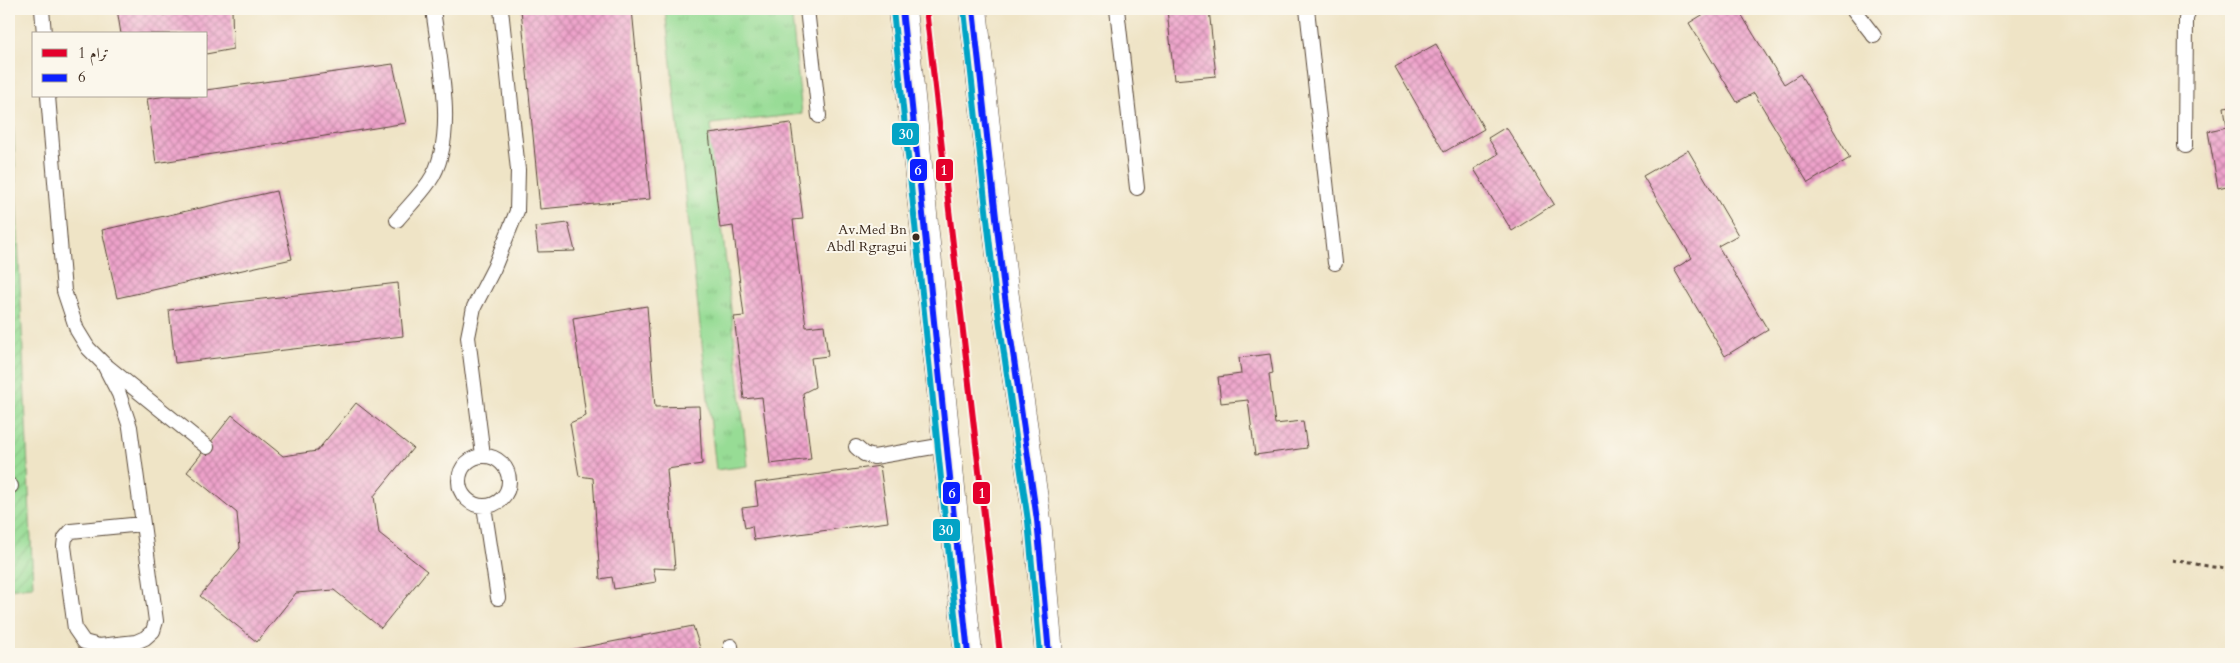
<svg xmlns="http://www.w3.org/2000/svg" width="2240" height="663" viewBox="0 0 2240 663" font-family="Cardo,Amiri,serif">
  <defs>
    <pattern id="grass-tufts" width="24" height="20" patternUnits="userSpaceOnUse" patternTransform="scale(1.25)"><rect width="24" height="20" fill="#97dc95"/><path d="M3 7l-1-3M5 7V3M7 7l1-3M15 17l-1-3M17 17v-4M19 17l1-3" fill="none" stroke="#83bd80"/></pattern>
    <pattern id="garden-furrows" width="10" height="10" patternUnits="userSpaceOnUse" patternTransform="scale(1.25)"><rect width="10" height="10" fill="#97dc95"/><path d="M-1 1l2-2M0 10L10 0M9 11l2-2" fill="none" stroke="#83bd80"/></pattern>
    <pattern id="building-cross-hatch" width="8" height="8" patternUnits="userSpaceOnUse" patternTransform="scale(1.25)"><rect width="8" height="8" fill="#eea2cb"/><path d="M0 0l8 8M0 8l8-8" fill="none" stroke="#c284a4"/></pattern>
  </defs>
  <rect width="100%" height="100%" fill="#fbf7ec"/>
  <filter id="ink" filterUnits="userSpaceOnUse"><feTurbulence type="fractalNoise" baseFrequency=".02" numOctaves="2"/><feDisplacementMap in="SourceGraphic" scale="10" xChannelSelector="R" yChannelSelector="G"/><feConvolveMatrix kernelMatrix="1 2 1 2 8 2 1 2 1" color-interpolation-filters="sRGB"/></filter>
  <filter id="wash" filterUnits="userSpaceOnUse"><feTurbulence type="fractalNoise" baseFrequency=".0096" numOctaves="4" result="noise"/><feDisplacementMap in="SourceGraphic" scale="20" xChannelSelector="R" yChannelSelector="G"/><feGaussianBlur stdDeviation="1.12" result="paint"/><feColorMatrix in="noise" values="0 0 0 0 0 0 0 0 0 0 0 0 0 0 0 0 0 1.4 0 .05"/><feComposite in="paint" operator="in"/></filter>
  <g filter="url(#wash)">
    <rect width="100%" height="100%" fill="#efe4c6"/>
    <path fill="url(#grass-tufts)" stroke="#69835a" d="M665 9H791L802 114 711 124 748 466 716 470Z"/>
    <path fill="url(#garden-furrows)" stroke="#69835a" d="M9 26 33 586 9 589Z"/>
    <g id="blocks">
      <path fill="url(#building-cross-hatch)" d="M117 9H162L163 15 199 9H232L233 49 206 54V34H121Z
        M521 9H632L650 199 540 209Z
        M1167 9H1209L1216 76 1174 80Z
        M1712 9H1738L1784 84 1800 74 1850 158 1808 183 1754 93 1737 102 1689 23Z
        M1436 44 1484 129 1444 152 1395 67Z
        M393 64 406 123 156 163 147 99 166 96H206V90Z
        M2231 106V185L2218 188 2208 131 2227 127 2224 107Z
        M791 123 803 219 793 220 806 327 824 325 828 356 811 358 815 387 803 393 811 459 770 464 762 397 744 399 734 317 744 316 733 226 720 228 709 134Z
        M1506 127 1554 204 1512 231 1474 169 1498 154 1488 138Z
        M1688 150 1738 235 1718 246 1768 330 1725 356 1674 269 1692 258 1643 176Z
        M276 191 292 259 117 298 102 230Z
        M568 223 575 251 538 252 535 227Z
        M398 283 403 336 175 363 169 310Z
        M647 306 655 407 699 406 702 464 667 469 675 569 653 568 656 582 614 589 612 577 600 579 593 478 579 476 570 423 586 416 573 318Z
        M1270 354 1273 373 1269 374 1275 424 1303 421 1307 448 1255 455 1248 400 1221 403 1218 377 1241 374 1239 358Z
        M356 403 413 448 374 496 379 533 427 571 381 628 334 590 296 593 257 642 200 596 240 548 237 513 187 472 232 415 283 456 317 451Z
        M880 466 888 522 754 540 752 526 745 528 742 508 758 506 755 483Z
        M693 626 702 654H555V653Z"/>
    </g>
  </g>
  <g filter="url(#ink)">
    <use href="#blocks" fill-opacity="0" stroke="#564637" stroke-width="1"/>
    <g fill="none" stroke-linecap="round" stroke-linejoin="round">
      <defs>
        <path id="service" d="M42 9 44 34
          M807 9 819 116
          M1117 9 1137 188
          M1307 9 1335 263
          M1853 9 1874 36
          M48 96 64 291 77 330 88 348 103 363 207 447
          M2185 146 2186 19 2189 9
          M397 220C408 207 420 195 429 182 459 139 439 59 433 9
          M103 363 119 394 130 427 156 621 153 631 145 638 136 642 99 646 84 642 75 629 64 546 65 538 71 531 142 524
          M856 447 864 454 874 457 945 445
          M483 455 468 337 474 307 494 268 517 211 518 170 501 9
          M459 481a25 25 0 1 1 50 0a25 25 0 1 1-50 0Z
          M9 486H11
          M484 506 498 598
          M731 646 732 654"/>
        <path id="tertiary" d="M902 9 968 654
          M973 9 1004 290 1037 520 1049 654"/>
      </defs>
      <use href="#service" stroke="#564637" stroke-width="16"/>
      <use href="#tertiary" stroke="#564637" stroke-width="29"/>
      <path stroke="#564637" stroke-width="3" stroke-dasharray="4 4" stroke-linecap="butt" d="M2172 560 2231 570"/>
      <use href="#service" stroke="#fff" stroke-width="14"/>
      <use href="#tertiary" stroke="#fff" stroke-width="28"/>
      <defs>
        <path id="bus-1" d="M902 9 968 654
          M973 9 1004 290 1037 520 1049 654"/>
        <path id="bus-2" d="M893 10 959 654
          M964 10 995 291 1028 521 1040 654"/>
      </defs>
      <use href="#bus-1" stroke="#fbf7ec" stroke-width="10"/>
      <use href="#bus-2" stroke="#fbf7ec" stroke-width="10"/>
      <use href="#bus-1" stroke="#0c20ff" stroke-width="6"/>
      <use href="#bus-2" stroke="#03a3c5" stroke-width="6"/>
      <defs>
        <path id="tram-1" d="M926 9 1000 654"/>
      </defs>
      <use href="#tram-1" stroke="#fbf7ec" stroke-width="10"/>
      <use href="#tram-1" stroke="#e4002b" stroke-width="6"/>
    </g>
  </g>
  <circle fill="#3b2a1e" stroke="#fbf7ec" stroke-width="2" cx="916" cy="237" r="4.5"/>
  <g text-anchor="middle" dominant-baseline="central" stroke-width="4" stroke-linejoin="round" paint-order="stroke">
    <g font-size="14" fill="#3b2a1e" stroke="#fbf7ec" text-anchor="end">
      <text x="907" y="229">Av.Med Bn<tspan x="907" dy="17">Abdl Rgragui</tspan></text>
    </g>
  </g>
  <g stroke="#fbf7ec" stroke-width="2">
    <rect x="891" y="122" width="29" height="24" rx="5" fill="#03a3c5"/>
    <rect x="909" y="158" width="19" height="24" rx="5" fill="#0c20ff"/>
    <rect x="935" y="158" width="19" height="24" rx="5" fill="#e4002b"/>
    <rect x="942" y="481" width="19" height="24" rx="5" fill="#0c20ff"/>
    <rect x="972" y="481" width="19" height="24" rx="5" fill="#e4002b"/>
    <rect x="932" y="518" width="29" height="24" rx="5" fill="#03a3c5"/>
  </g>
  <g font-size="14" text-anchor="middle" font-weight="bold" fill="#fff">
    <text x="906" y="139">30</text>
    <text x="918" y="175">6</text>
    <text x="944" y="175">1</text>
    <text x="952" y="498">6</text>
    <text x="982" y="498">1</text>
    <text x="946" y="535">30</text>
  </g>
  <rect width="2240" height="663" fill="none" stroke="#fbf7ec" stroke-width="30"/>
  <rect x="32" y="32" width="175" height="65" fill="#fbf7ec" stroke="#aea59a"/>
  <rect x="42" y="49" width="25" height="8" fill="#e4002b" stroke="#aea59a"/>
  <text x="78" y="58" font-size="15" fill="#3b2a1e">ترام 1</text>
  <rect x="42" y="74" width="25" height="8" fill="#0c20ff" stroke="#aea59a"/>
  <text x="78" y="82" font-size="15" fill="#3b2a1e">6</text>
</svg>
